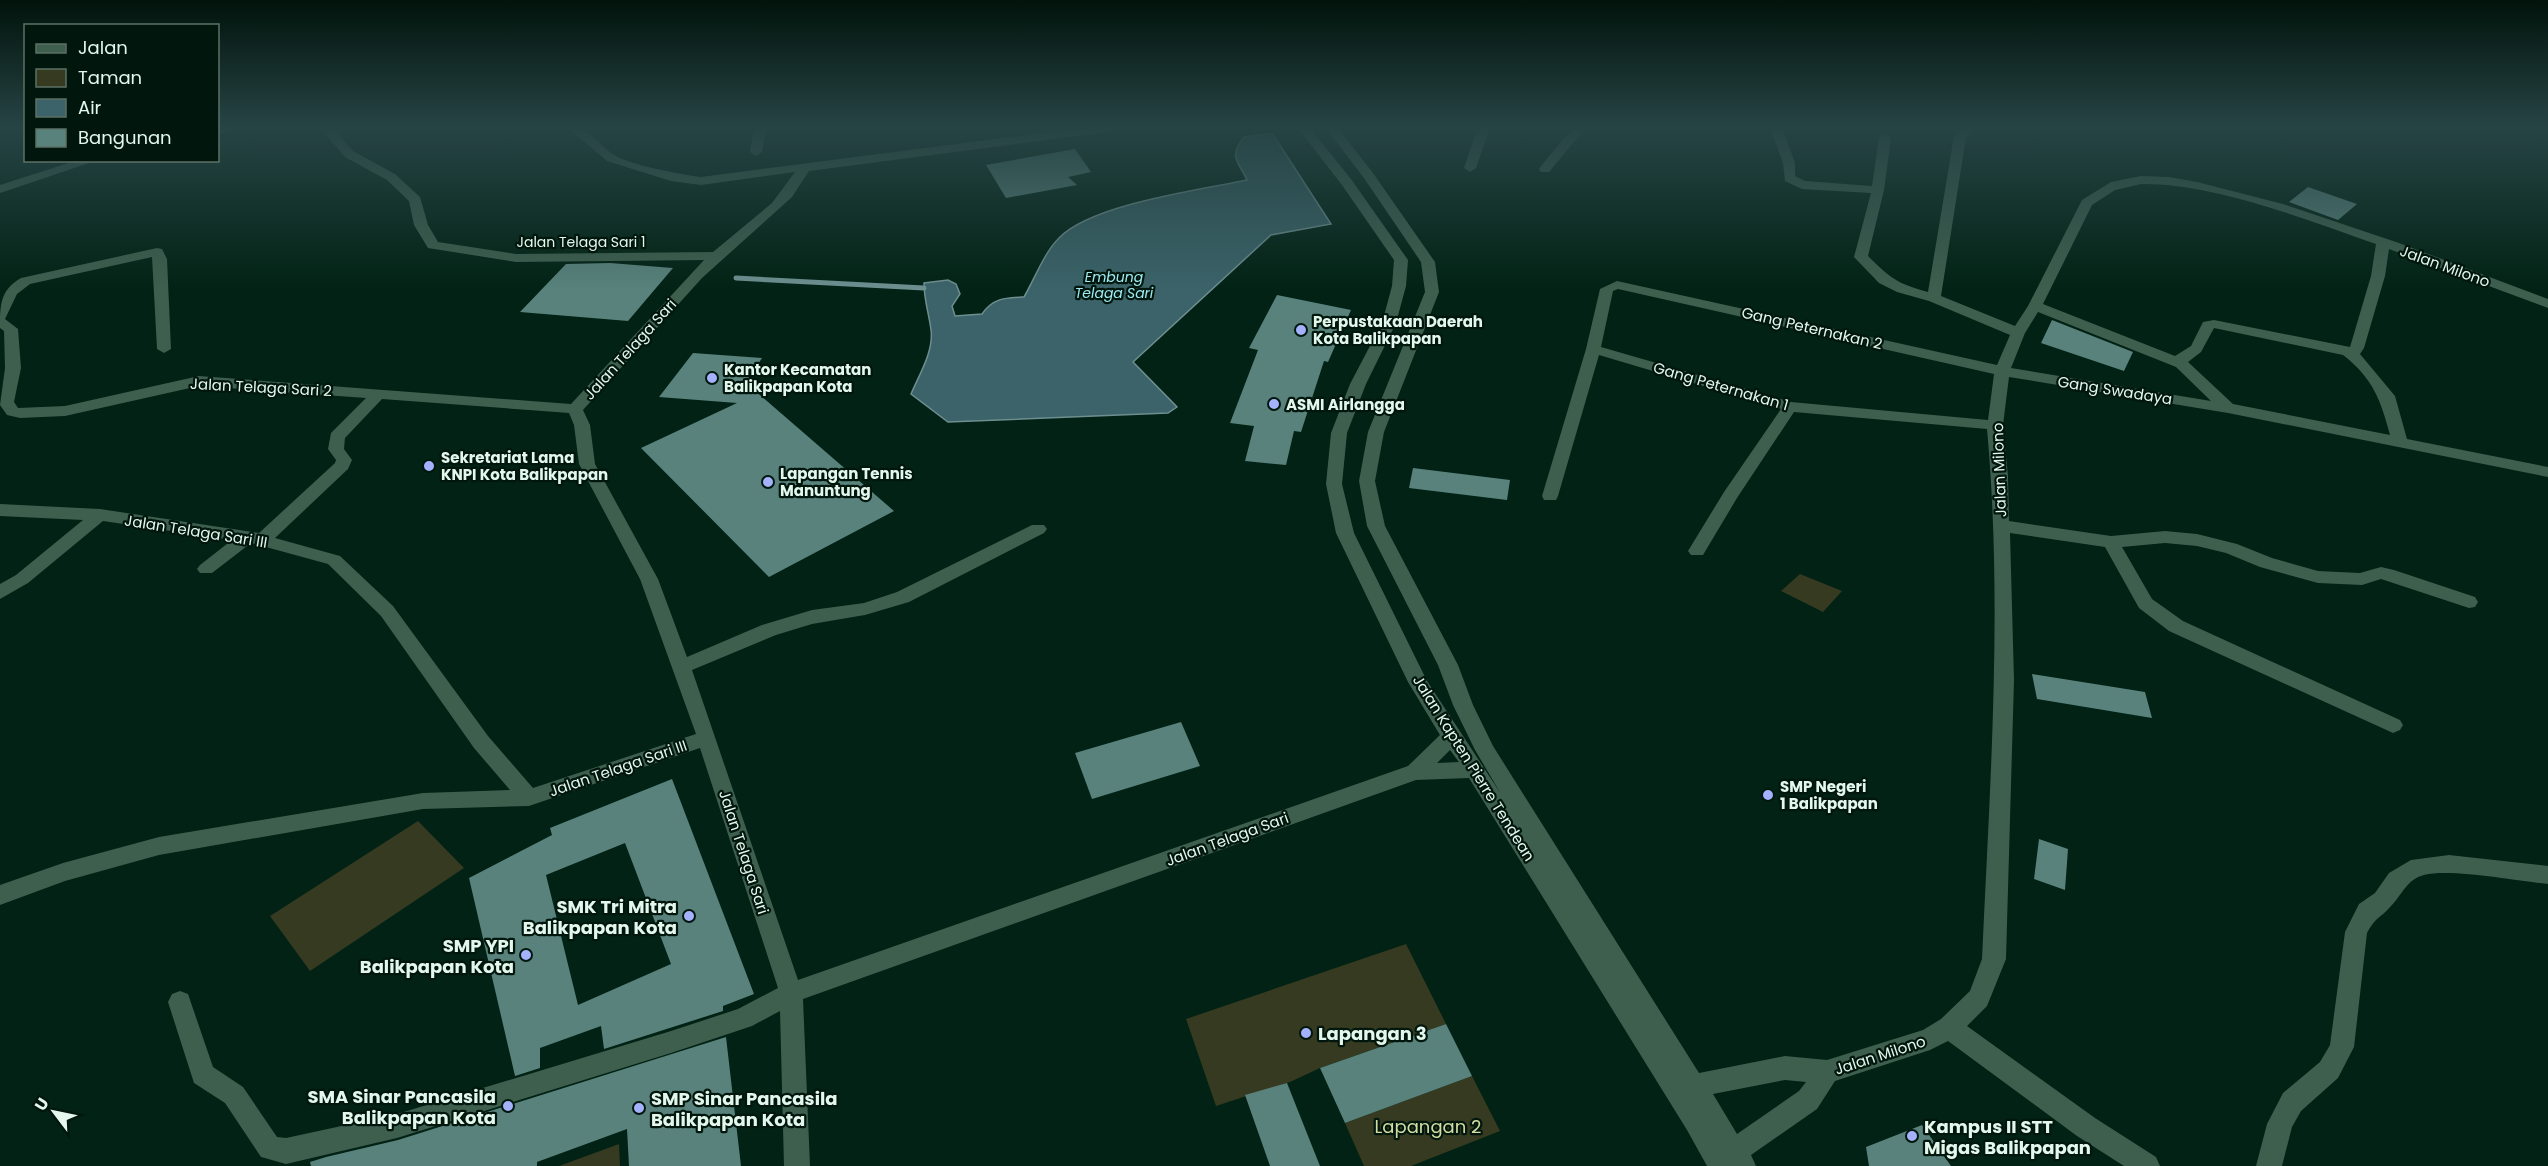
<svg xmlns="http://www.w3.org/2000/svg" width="2548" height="1166" viewBox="0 0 2548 1166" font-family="Poppins,sans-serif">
  <rect width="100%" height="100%" fill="#012214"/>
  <path fill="#363a20" d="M1800 574 1842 591 1823 612 1781 591Z
    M418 821 464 868 310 971 270 916Z
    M1406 944 1446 1024 1320 1068 1290 1082 1216 1106 1186 1019Z
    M1472 1076 1500 1131 1411 1166H1364L1345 1123Z
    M619 1144 620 1166H559Z"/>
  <path fill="#3b6369" stroke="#6e8f90" stroke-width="1.5" d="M1272 133 1331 224 1271 235 1133 362 1177 407 1168 413 948 422 911 394C919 375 934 351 931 330 929 314 924 300 924 283L948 280 956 284 960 294 952 306 955 316 982 314C993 298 1004 298 1024 297 1035 278 1044 253 1059 238 1092 204 1200 190 1247 180 1238 161 1228 157 1244 137Z"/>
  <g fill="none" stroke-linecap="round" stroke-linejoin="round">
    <path stroke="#6e8f90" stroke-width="5" d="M736 278 924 288"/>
  </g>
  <path fill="#59827c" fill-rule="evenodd" d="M1075 149 1091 172 1068 177 1077 185 1006 198 986 165Z
    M2308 187 2357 204 2338 220 2289 202Z
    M610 263 673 268 628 321 520 312 566 264Z
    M1277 295 1351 310 1328 362 1324 361 1301 432 1294 431 1286 465 1245 461 1254 426 1230 423 1258 350 1249 348Z
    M2052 320 2133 352 2124 371 2041 343Z
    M693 353 762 358 746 383 894 511 769 577 641 448 737 403 659 397Z
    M1413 468 1510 480 1507 500 1409 488Z
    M2032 674 2145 692 2152 718 2037 699Z
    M1181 722 1200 766 1092 799 1075 753Z
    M672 779 754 994 723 1006V1011L604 1049 601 1026 540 1048V1068L515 1076 469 878 552 835 550 828ZM625 843 671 964 578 1005 546 875Z
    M2039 839 2068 849 2065 890 2034 879Z
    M1446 1024 1472 1076 1345 1123 1320 1068Z
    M726 1037 741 1166H629L627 1129 537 1162V1166H311L310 1162 326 1157 398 1140Z
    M1287 1083 1312 1146 1320 1166H1270L1245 1095Z
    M1922 1125 1951 1166H1869L1866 1147Z"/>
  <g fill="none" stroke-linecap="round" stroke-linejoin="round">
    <path fill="#3e5f4e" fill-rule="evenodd" d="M241 127 239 130 218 134V128Z
      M319 127H332L353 151 395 174 420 197 428 225 438 242 516 254 713 252 772 203 795 172 701 185 671 181 607 161 567 127C591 127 596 143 614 155 633 166 679 174 701 177L1088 127H1122L1116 131 809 171 792 197 702 278 583 410 590 425 595 464 658 579 687 657 762 625 812 610 864 603 897 592 1032 525H1044L1047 529 1044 533 909 602 865 615 812 624 776 635 692 670 798 980 1408 766 1440 735 1408 682 1336 533 1326 484 1331 433 1350 384 1382 323 1392 286 1394 260 1342 185 1297 127H1309L1351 179 1408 260 1406 286 1396 323 1366 384 1347 433 1342 484 1354 533 1427 681 1501 794 1475 750 1453 705 1438 665 1367 526 1359 481 1368 432 1425 292 1421 262 1364 178 1325 127H1337L1373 173 1435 262 1439 292 1384 432 1375 481 1385 526 1458 665 1473 705 1493 746 1699 1073 1785 1056 1827 1060 1923 1030 1941 1019 1970 991 1982 959C1990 783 2003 605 1987 429L1794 412 1737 498 1703 555H1691L1688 551 1724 492 1781 409 1599 355 1558 496 1556 500H1544L1542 496 1586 349 1600 289 1617 281 1997 365 2010 335 1929 301 1897 292 1879 283 1854 257 1871 193 1802 189 1785 181 1783 163 1770 127H1782L1795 163V176L1805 181 1872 186 1879 138 1881 135H1889L1891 138 1884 190 1868 256C1890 278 1898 284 1928 292L1954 136 1961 127H1974L1966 137 1941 296 2015 326 2028 306 2082 200 2111 182 2141 176 2169 177 2197 182 2283 204 2399 243 2548 299V308L2389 249 2385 276 2364 348 2360 354 2395 396 2407 439 2548 467V477L2228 413 2009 377 2003 425 2008 476 2009 521 2111 536 2165 531 2197 534 2237 544 2272 558 2318 571 2360 573 2381 567 2394 570 2475 597 2478 602 2475 607 2469 608 2381 579 2362 585 2318 583 2260 567 2226 553 2197 546 2165 543 2122 547 2152 599 2183 621 2400 720 2403 725 2400 730 2393 733 2169 631 2139 608 2105 547 2010 533 2014 680 2006 959 1987 1006 1967 1026 2095 1118 2156 1157 2160 1166H2124L2077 1136 1948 1041 1930 1050 1835 1081 1817 1109 1751 1155 1756 1166H1707L1687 1130 1469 778 1416 780 803 999 810 1166H784L780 1011 752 1026 671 1053 397 1138 286 1164 261 1157 225 1103 194 1083 168 1002 172 994 180 991 188 994 213 1067 243 1087 277 1137 286 1138 397 1114 671 1031 738 1009 778 988 700 748 529 806 423 809 159 855 65 881 0 905V885L63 863 159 837 423 793 510 790 474 748 381 616 328 564 251 543 212 573H200L197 569 200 565 232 540 103 521 28 583 0 599V584L16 575 83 520 0 516V504L100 509 259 533 335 463 336 460 328 449 331 433 366 398 199 386 65 416 20 418 7 415 0 405 5 368 4 331 0 328C0 305 0 290 21 278L157 248 162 249 167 259 171 349 164 353 157 349 152 257 30 284 17 294 5 319 18 329 21 368 14 402 18 408 65 406 199 376 571 404 704 260 516 262 428 248 414 225 409 201 387 180 345 157ZM2141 184C2213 183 2308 220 2376 244L2371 276 2350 347 2214 320 2203 322 2191 346 2175 356 2043 304 2092 205 2115 190ZM1618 289 1994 374 1988 420 1791 402 1601 347 1613 291ZM2038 312 2176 367 2211 401 2011 368 2025 333ZM2214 328 2343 355C2373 378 2381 401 2390 435L2233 404 2188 362 2201 352ZM382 399 569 413 574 425 579 464 640 579 696 734 533 788 488 736 393 606 340 556 275 538 348 469 352 460 344 449 345 438ZM1450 750 1459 762 1437 763ZM1785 1080 1806 1082 1799 1091 1737 1134 1713 1094Z
      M754 127H766L762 152 756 156 750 152Z
      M1478 127H1490L1476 168 1470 172 1464 168Z
      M1577 127H1590L1573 143 1549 172H1541L1539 169 1541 166 1565 137Z
      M78 160H98L0 193V185Z
      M2449 855 2548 866V884C2518 881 2450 868 2424 875 2407 879 2402 895 2391 906 2380 919 2377 915 2367 933L2354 1047 2338 1078 2301 1111 2292 1127 2282 1166H2256L2267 1124 2283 1093 2320 1062 2330 1045 2345 932 2359 904 2375 893 2389 873 2411 860Z"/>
  </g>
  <linearGradient id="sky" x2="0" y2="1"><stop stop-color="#01130b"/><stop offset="0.44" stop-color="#274445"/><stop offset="1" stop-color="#274445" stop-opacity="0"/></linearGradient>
  <rect width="2548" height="290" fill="url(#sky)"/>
  <g fill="#a4b1fc" stroke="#01170d" stroke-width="2">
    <circle cx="1301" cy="330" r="6"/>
    <circle cx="712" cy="378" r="6"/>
    <circle cx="1274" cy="404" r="6"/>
    <circle cx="429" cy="466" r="6"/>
    <circle cx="768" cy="482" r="6"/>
    <circle cx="1768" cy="795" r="6"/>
    <circle cx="689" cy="916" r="6"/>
    <circle cx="526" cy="955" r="6"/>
    <circle cx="1306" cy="1033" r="6"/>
    <circle cx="508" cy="1106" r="6"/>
    <circle cx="639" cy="1108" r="6"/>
    <circle cx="1912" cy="1136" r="6"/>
  </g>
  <g text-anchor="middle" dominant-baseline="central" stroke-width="4.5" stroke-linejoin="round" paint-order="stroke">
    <g font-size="14" fill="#e4f7ec" stroke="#01170d">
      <text x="581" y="242">Jalan Telaga Sari 1</text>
    </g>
    <g font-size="14" font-style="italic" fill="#9fecf7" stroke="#01170d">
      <text x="1114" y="277">Embung<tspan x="1114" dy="16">Telaga Sari</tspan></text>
    </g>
    <g font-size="15" fill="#e4f7ec" stroke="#01170d">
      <text transform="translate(2445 266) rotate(20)">Jalan Milono</text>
      <text transform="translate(1812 328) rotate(13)">Gang Peternakan 2</text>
      <text transform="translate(630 349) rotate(-48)">Jalan Telaga Sari</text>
      <text transform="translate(1721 386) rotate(16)">Gang Peternakan 1</text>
      <text transform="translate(261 387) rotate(3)">Jalan Telaga Sari 2</text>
      <text transform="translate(2115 390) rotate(9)">Gang Swadaya</text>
      <text transform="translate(1999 470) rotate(-92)">Jalan Milono</text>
      <text transform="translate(196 531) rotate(9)">Jalan Telaga Sari III</text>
      <text transform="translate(618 768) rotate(-19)">Jalan Telaga Sari III</text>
      <text transform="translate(1474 768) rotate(58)">Jalan Kapten Pierre Tendean</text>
      <text transform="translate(1227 839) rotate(-20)">Jalan Telaga Sari</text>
      <text transform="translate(744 852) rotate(72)">Jalan Telaga Sari</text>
      <text transform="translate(1880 1055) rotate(-18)">Jalan Milono</text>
    </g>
    <g font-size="15" font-weight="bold" fill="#e4f7ec" stroke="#01170d" text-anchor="start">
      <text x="1313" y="321">Perpustakaan Daerah<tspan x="1313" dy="17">Kota Balikpapan</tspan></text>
      <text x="724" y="369">Kantor Kecamatan<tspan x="724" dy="17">Balikpapan Kota</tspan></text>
      <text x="1286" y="404">ASMI Airlangga</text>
      <text x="441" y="457">Sekretariat Lama<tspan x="441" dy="17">KNPI Kota Balikpapan</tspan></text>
      <text x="780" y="473">Lapangan Tennis<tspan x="780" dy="17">Manuntung</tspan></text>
      <text x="1780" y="786">SMP Negeri<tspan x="1780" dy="17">1 Balikpapan</tspan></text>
    </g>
    <g font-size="18" font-weight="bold" fill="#e4f7ec" stroke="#01170d" text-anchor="end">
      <text x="677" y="906">SMK Tri Mitra<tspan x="677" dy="21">Balikpapan Kota</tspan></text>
      <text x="514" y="945">SMP YPI<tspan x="514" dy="21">Balikpapan Kota</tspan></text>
      <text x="1318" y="1033" text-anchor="start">Lapangan 3</text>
      <text x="496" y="1096">SMA Sinar Pancasila<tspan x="496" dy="21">Balikpapan Kota</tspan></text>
      <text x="651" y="1098" text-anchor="start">SMP Sinar Pancasila<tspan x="651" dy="21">Balikpapan Kota</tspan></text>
      <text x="1924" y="1126" text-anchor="start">Kampus II STT<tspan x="1924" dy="21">Migas Balikpapan</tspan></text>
    </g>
    <g font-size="18" fill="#d3dda3" stroke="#01170d">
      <text x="1428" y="1126">Lapangan 2</text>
    </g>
  </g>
  <rect x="24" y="24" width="195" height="138" fill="#01170d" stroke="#5c7166" stroke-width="1.5"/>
  <rect x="36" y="44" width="30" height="9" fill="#3e5f4e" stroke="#5c7166" stroke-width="1.5"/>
  <text x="78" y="54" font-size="18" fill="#e4f7ec">Jalan</text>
  <rect x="36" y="69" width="30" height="18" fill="#363a20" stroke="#5c7166" stroke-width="1.5"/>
  <text x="78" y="84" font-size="18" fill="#e4f7ec">Taman</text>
  <rect x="36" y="99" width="30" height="18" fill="#3b6369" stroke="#5c7166" stroke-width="1.5"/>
  <text x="78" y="114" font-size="18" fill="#e4f7ec">Air</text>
  <rect x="36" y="129" width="30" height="18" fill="#59827c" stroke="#5c7166" stroke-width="1.5"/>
  <text x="78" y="144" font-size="18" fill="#e4f7ec">Bangunan</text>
  <g transform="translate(54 1112) rotate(302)" stroke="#01170d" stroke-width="4.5" paint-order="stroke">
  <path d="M0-4.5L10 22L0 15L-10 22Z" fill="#e4f7ec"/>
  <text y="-9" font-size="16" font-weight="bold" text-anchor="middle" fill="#e4f7ec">U</text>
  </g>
</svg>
